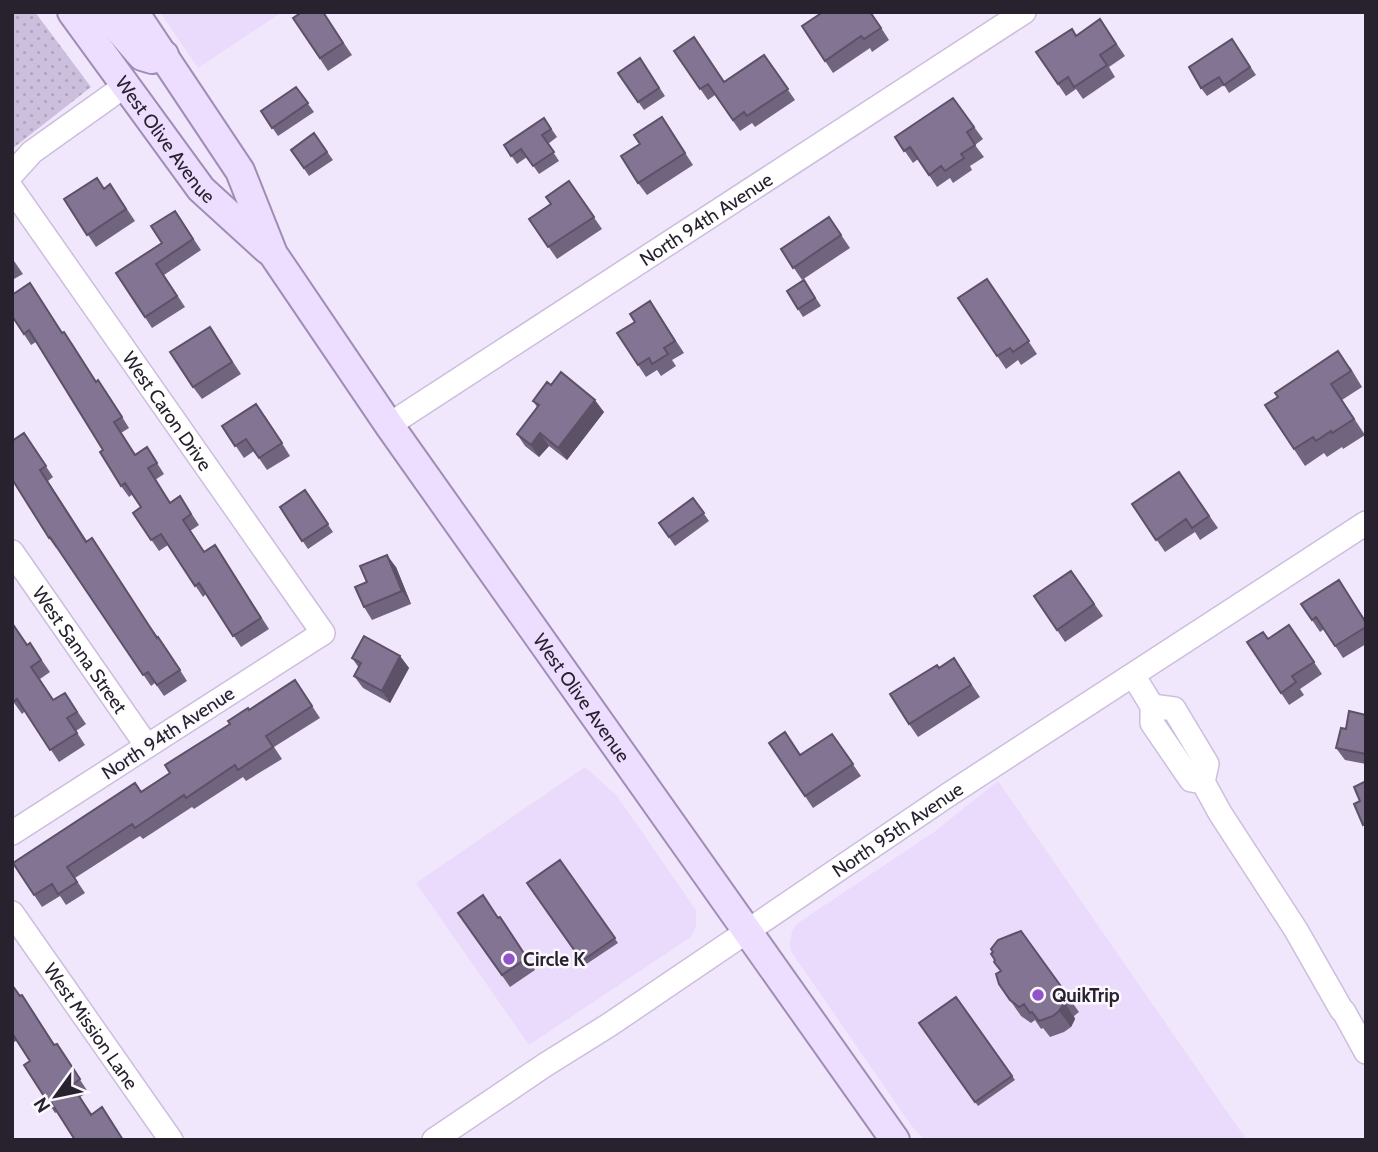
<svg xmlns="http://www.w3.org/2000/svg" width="1378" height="1152" viewBox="0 0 1378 1152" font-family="Cabin,sans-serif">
  <defs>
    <pattern id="park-dots" width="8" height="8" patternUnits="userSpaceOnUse" patternTransform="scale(1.75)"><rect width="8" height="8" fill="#ccbedd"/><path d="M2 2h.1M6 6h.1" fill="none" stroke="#afa3be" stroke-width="1.8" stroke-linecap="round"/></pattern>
  </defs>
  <rect width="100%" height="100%" fill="#f1e7fc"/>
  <path fill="#eadafc" d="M160 12H282L198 68Z
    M585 767 617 796 696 910V926L691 937 529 1045 416 883Z
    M998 781 1232 1119 1247 1140H924L911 1125 797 960 791 951 790 944 792 931 798 923 934 832Z"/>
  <path fill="url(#park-dots)" d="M12 12H35L91 87 12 149Z"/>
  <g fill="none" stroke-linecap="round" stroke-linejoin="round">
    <defs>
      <g id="minor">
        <path d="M12 174 32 152 126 85"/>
        <path id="s1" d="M12 189 323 633 12 833"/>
        <path id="s2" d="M389 425 1024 12"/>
        <path id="s3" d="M12 552 147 746"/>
        <path d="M1133 675 1152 706V723L1191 780 1203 782"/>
        <path d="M1152 706 1174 709 1207 764 1203 782 1220 813 1296 930 1341 1009 1344 1012 1366 1052"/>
        <path id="s4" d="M12 913 171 1140"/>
        <path id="s5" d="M434 1140 545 1065 609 1025 948 795 1366 523"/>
      </g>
      <g id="major">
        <path id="s6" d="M72 12 201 189 268 250"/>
        <path d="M104 12 142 56 152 59 164 55"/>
        <path id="s7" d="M134 12 240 171 273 254 389 425 895 1140"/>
      </g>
    </defs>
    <use href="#minor" stroke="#cdbdde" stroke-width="26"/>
    <use href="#major" stroke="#a08db5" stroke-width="32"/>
    <use href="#minor" stroke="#fff" stroke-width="23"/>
    <use href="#major" stroke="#edddfe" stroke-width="28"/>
  </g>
  <path fill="#71647e" d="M323 12 352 55 328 71 293 18Z
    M871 12 889 40 872 52 870 48 833 73 802 26Z
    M1100 19 1125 56 1109 67 1115 77 1083 99 1076 89 1066 96 1036 52 1076 36Z
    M1232 39 1256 75 1229 93 1224 85 1207 96 1201 88Z
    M674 51 724 82 764 55 795 100 755 127 752 123 740 131 715 95 708 100Z
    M640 58 665 96 644 110 618 73Z
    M296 87 314 112 278 136 261 111Z
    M953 98 983 139 975 145 984 157 970 166 972 170 953 183 950 178 937 187 918 159 913 163 895 137Z
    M662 117 693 165 647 195 638 183 640 144Z
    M544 118 557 137 548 144 559 161 539 174 527 157 517 164 504 145Z
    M314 133 333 160 309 176 291 150Z
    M569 181 602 229 557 259 529 219 551 204Z
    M104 188 119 197 135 221 96 247 64 199Z
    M175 211 201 250 164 275 185 307 152 328 116 273 162 243Z
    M829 217 850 248 802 280 781 249Z
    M12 258 23 274 12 280Z
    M987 279 1037 354 1021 365 1018 360 1006 369 958 298Z
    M810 289 821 306 803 317 798 309Z
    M650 301 684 353 672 360 676 366 661 376 657 370 646 377 638 365 635 322Z
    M12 316 62 333 72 343 96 381 106 391 129 428 121 433 136 455 147 447 164 474 155 480 170 503 180 496 199 525 190 531 204 552 215 545 269 629 241 647 206 594 203 597 168 545 159 551 133 513 141 507 133 494 129 497 121 486 103 450 36 342 31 345Z
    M218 339 241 374 202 399 193 387Z
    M1350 367 1362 387 1342 400 1365 435 1343 449 1342 447 1327 457 1324 453 1305 466 1265 405Z
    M551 385 604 412 567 460 549 446 539 457 525 446 517 434 537 407 533 401Z
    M265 416 290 456 267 470 254 451 244 458 222 426Z
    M24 433 53 477 48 481 87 541 166 648 187 681 164 696 155 683 151 686 57 548H56L49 538 15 483 12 485V441Z
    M1179 472 1218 528 1200 540 1195 532 1165 552 1132 504Z
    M305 490 333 532 308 549 280 507Z
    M693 498 709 521 675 546 659 523Z
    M396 567 411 604 372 620 364 607 367 582Z
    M1071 571 1103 616 1065 642 1034 596Z
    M1339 580 1366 621V644L1343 658 1324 629 1320 632 1312 620Z
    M1289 625 1322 674 1300 689 1304 695 1289 705 1247 642 1268 639Z
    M30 643 50 672 40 679 54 700 65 693 86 724 76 731 85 745 59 762 25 711 22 714 12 700 27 645Z
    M400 656 409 668 390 703 363 688 354 676 359 668 352 658Z
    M954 658 980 697 918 737 909 724Z
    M295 680 320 718 274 747 282 759 246 781 243 777 194 809 192 807 143 839 140 836 75 878 85 893 66 905 60 896 42 907 34 895 141 792 170 773 249 710Z
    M1366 715V764L1345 760 1336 748 1346 729Z
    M832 734 861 776 813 808 769 743 800 755Z
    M560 860 618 943 585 965 527 883Z
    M458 913 500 917 535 970 510 987Z
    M1021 931 1079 1012 1074 1016 1075 1019 1071 1027 1064 1032 1050 1037 1043 1028 1041 1029 1035 1020 1031 1023 1021 1016 999 984 1001 971 995 960Z
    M12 984 20 996 22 995 55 1045 57 1044 88 1092 80 1097 92 1114 111 1120 57 1112 55 1113 47 1101 30 1061 17 1040 12 1044Z
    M956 997 1015 1080 978 1106 919 1023Z"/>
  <path fill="#5c5167" d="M595 400 604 412 567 460 558 448Z
    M540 433 549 446 539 457 531 445Z
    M387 555 396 567 411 604 402 591Z
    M400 656 409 668 390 703 382 691Z
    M1063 1000 1075 1019 1071 1027 1059 1011Z"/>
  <path fill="#837493" stroke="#5c5167" stroke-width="2" d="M302 12H323L343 43 320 58 293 18Z
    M823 12H870L881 28 864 39 861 36 825 61 802 26Z
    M1100 19 1116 44 1100 55 1107 65 1074 87 1068 77 1058 84 1036 52 1072 29 1076 36Z
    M694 37 724 82 764 55 788 89 747 116 744 112 733 120 708 84 700 89 674 51Z
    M1232 39 1250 67 1224 85 1219 77 1201 88 1189 67Z
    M640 58 659 88 638 102 618 73Z
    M296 87 308 103 272 128 261 111Z
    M953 98 974 127 967 132 975 145 961 154 964 158 945 171 941 166 929 175 910 147 904 151 895 137Z
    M662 117 685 153 638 183 621 156 640 144 634 135Z
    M544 118 551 129 542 135 554 152 533 166 521 149 511 156 504 145Z
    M314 133 327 152 304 168 291 150Z
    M97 178 104 189 110 184 126 209 87 235 64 199Z
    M569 181 594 217 548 247 529 219 551 204 546 197Z
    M175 211 193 239 156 264 177 296 145 317 116 273 162 243 151 226Z
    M829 217 841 235 793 268 781 249Z
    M987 279 1029 341 1013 352 1010 348 997 356 958 298Z
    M804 280 815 298 798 309 787 291Z
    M30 283 62 333 64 332 96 382 98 380 122 417 114 422 135 455 147 447 157 463 148 468 170 503 180 496 191 514 183 520 204 552 215 545 261 618 233 636 199 583 195 586 161 534 151 540 133 513 141 507 125 483 121 486 100 452 103 450 29 330 24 334 12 316V295Z
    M650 301 675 341 664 348 668 354 652 364 649 358 638 365 617 333 635 322 630 314Z
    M210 327 232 362 193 387 170 352Z
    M1338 351 1351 371 1331 384 1354 419 1332 433 1331 431 1316 441 1313 437 1294 449 1265 405 1278 397 1275 393Z
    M561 372 595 400 558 448 540 433 531 445 517 434 539 405 533 401 547 382 551 385Z
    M256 404 282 443 259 458 246 439 235 446 222 426Z
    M24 433 46 466 40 470 86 542 92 538 157 638 158 637 180 670 157 685 148 672 143 675 50 537 49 538 12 479V441Z
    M1179 472 1209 516 1192 528 1186 519 1156 540 1132 504Z
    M305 490 328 524 302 541 280 507Z
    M693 498 704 513 669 537 659 523Z
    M387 555 402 591 364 607 355 587 367 582 360 566Z
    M1071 571 1094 604 1057 630 1034 596Z
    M1339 580 1366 623V627L1335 646 1316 617 1312 620 1301 604Z
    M12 623 27 645 30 643 41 660 31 667 53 700 65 693 77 712 67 718 77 733 50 750 17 699 13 702 12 700Z
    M1289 625 1314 662 1292 676 1296 682 1281 693 1247 642 1263 632 1268 639Z
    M364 636 400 656 382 691 354 676 361 663 352 658Z
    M954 658 971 685 909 724 890 694 937 665 939 668Z
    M295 680 312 706 266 736 273 747 238 770 235 765 186 798 184 795 135 828 132 824 67 867 77 882 58 894 52 884 34 895 13 863 135 783 141 792 170 773 165 765 230 724 228 721 248 708 249 710Z
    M1349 711 1366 715V754L1336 748 1341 728 1346 729Z
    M785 732 800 755 832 734 853 764 805 796 769 743Z
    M1366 781V823L1363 825 1354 804 1360 801 1354 787Z
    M560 860 615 938 582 961 527 883Z
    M483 895 498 918 500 917 527 958 502 975 458 913Z
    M1021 931 1068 996 1063 1000 1064 1003 1059 1011 1053 1016 1039 1021 1032 1012 1030 1013 1024 1004 1019 1007 1010 1000 999 984 996 974 1001 971 994 962 995 960 991 954 993 952 991 949 998 940Z
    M12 985 20 996 22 995 54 1045 57 1044 80 1079 72 1085 91 1115 102 1107 123 1140H75L49 1099 47 1101 24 1065 30 1061 12 1033Z
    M956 997 1012 1076 975 1102 919 1023Z"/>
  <g fill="#9353c9" stroke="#fbf8ff" stroke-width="2.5">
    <circle cx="509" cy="959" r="7"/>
    <circle cx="1038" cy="995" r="7"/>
  </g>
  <g text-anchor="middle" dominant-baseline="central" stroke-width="5" stroke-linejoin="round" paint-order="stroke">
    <g font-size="19" fill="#28222f" stroke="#fbf8ff">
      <text stroke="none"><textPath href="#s6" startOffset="158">West Olive Avenue</textPath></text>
      <text stroke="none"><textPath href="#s2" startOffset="378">North 94th Avenue</textPath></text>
      <text stroke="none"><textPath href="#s1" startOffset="271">West Caron Drive</textPath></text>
      <text stroke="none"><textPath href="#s3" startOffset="119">West Sanna Street</textPath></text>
      <text stroke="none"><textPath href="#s7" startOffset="821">West Olive Avenue</textPath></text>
      <text transform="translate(168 733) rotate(-33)">North 94th Avenue</text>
      <text stroke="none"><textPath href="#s5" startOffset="558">North 95th Avenue</textPath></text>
      <text stroke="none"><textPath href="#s4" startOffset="138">West Mission Lane</textPath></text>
    </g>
    <g font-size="19" font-weight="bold" fill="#28222f" stroke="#fbf8ff" text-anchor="start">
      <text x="523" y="959">Circle K</text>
      <text x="1052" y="995">QuikTrip</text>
    </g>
  </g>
  <rect width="1378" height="1152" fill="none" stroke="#28222f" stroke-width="28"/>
  <g transform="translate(56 1096) rotate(237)" stroke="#fbf8ff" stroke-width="5" paint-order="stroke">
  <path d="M0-5L12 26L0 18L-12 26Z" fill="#28222f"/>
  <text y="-10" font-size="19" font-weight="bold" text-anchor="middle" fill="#28222f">N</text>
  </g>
</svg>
